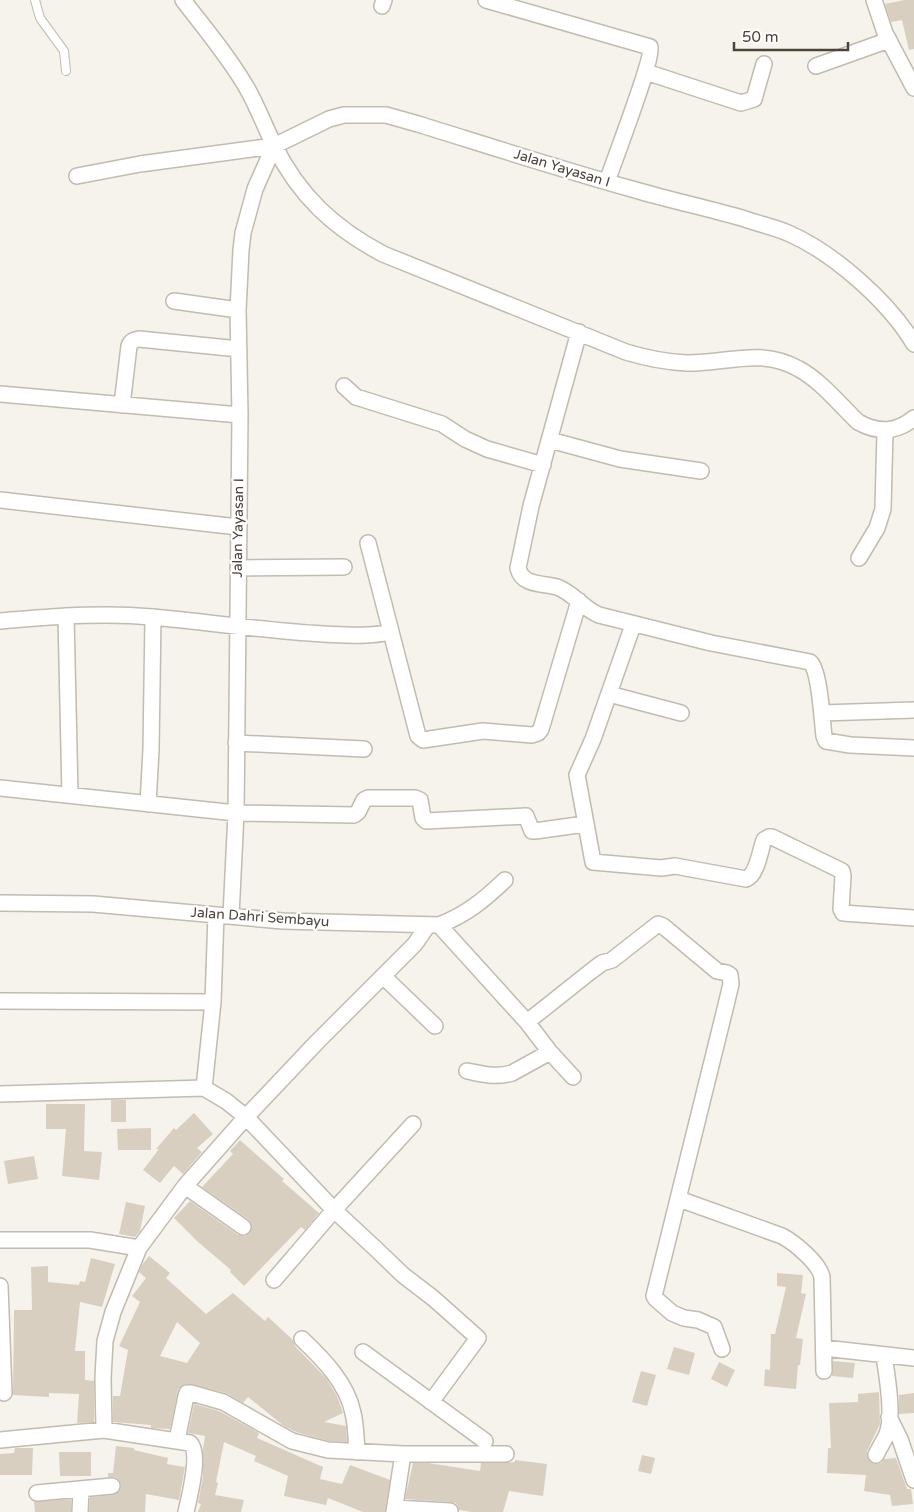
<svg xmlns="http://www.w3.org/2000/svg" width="914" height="1512" viewBox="0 0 914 1512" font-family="'Varela Round',sans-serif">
  <rect width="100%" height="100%" fill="#f6f3ec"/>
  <path fill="#d8cfc1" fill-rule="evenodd" d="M904 0H914V49L909 50 902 20 891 22 885 4Z
    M111 1100H126V1122H111Z
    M46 1104H85L84 1151 102 1152 99 1180 62 1176 66 1129H46Z
    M194 1113 213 1134 197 1148 202 1152 183 1174 174 1166 160 1183 143 1170 159 1149H156L174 1128 176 1130Z
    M151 1128V1150H118L117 1129Z
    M240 1140 284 1179 282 1181 319 1213 305 1230 301 1227 244 1286 230 1272 231 1270 198 1242 174 1218 190 1201 238 1235 246 1236 250 1233 252 1227 249 1220 202 1187 233 1154 230 1151Z
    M34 1156 38 1179 8 1184 4 1161Z
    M126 1202 145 1206 140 1231 135 1237 119 1234Z
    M149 1256 170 1273 166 1278 206 1314 233 1293 265 1321 268 1317 293 1340 295 1346 326 1378 337 1396 343 1413 324 1422 346 1426 347 1442 329 1441 296 1432 284 1426 248 1397 243 1403 226 1393 191 1384 182 1385 178 1390 170 1429 151 1428V1425L113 1422V1396H120L128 1350 119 1346 140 1302 132 1296 146 1278 139 1272 142 1265ZM177 1322 200 1343 187 1363 160 1356Z
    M91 1258 115 1264 102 1307 80 1302 75 1351H85V1380L94 1381V1422L77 1423 79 1394 49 1393V1397L13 1395 14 1310H32L31 1267 48 1266V1282L79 1285 80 1281 85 1282Z
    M777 1273 803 1275 801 1293 806 1294 796 1338 803 1339 800 1365H798L796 1389 764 1386 765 1369 770 1370 771 1334H775L786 1287 777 1286Z
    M674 1347 695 1353 689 1375 667 1369Z
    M833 1361 855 1363 853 1378 832 1376Z
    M719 1362 735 1370 727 1387 711 1379Z
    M641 1371 656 1375 647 1406 632 1402Z
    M879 1392 880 1424 867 1451V1456L872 1463 876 1464 881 1463 884 1459 896 1458 907 1489H911L913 1504 892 1506 890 1495 864 1491 866 1475 827 1473 828 1448H831L829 1403 858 1402V1394Z
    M914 1393V1413L899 1414V1395Z
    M194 1404 219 1411 259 1433 257 1438 323 1467 320 1479 342 1484 350 1465 390 1480 385 1512H363L328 1498 326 1505 284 1496 288 1476 254 1461 256 1456 224 1442 216 1482 218 1483 215 1495 244 1500 241 1512H198L201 1504 198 1503 203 1477V1449L205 1436 188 1433Z
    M116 1446 134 1448V1450L168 1458 167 1464 185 1467 179 1500 146 1494 145 1512H89L90 1497 113 1495 121 1489V1485L119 1480 115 1477H108V1473H113Z
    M15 1448H33L32 1475H0V1454L14 1453Z
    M59 1452H91V1476H60Z
    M642 1455 655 1458 651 1474 638 1471Z
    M515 1460 547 1464 543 1496 509 1491 503 1512H472L459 1510 456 1503 451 1502 405 1499 413 1463H428L480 1471 481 1463H506L515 1462Z
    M71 1499V1512H35L34 1502Z"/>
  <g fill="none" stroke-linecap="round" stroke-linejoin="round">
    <defs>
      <path id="service" d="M35 0 40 18 64 51 66 71"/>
      <path id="minor" d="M183 0C205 29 230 58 248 90 258 108 265 127 274 145 299 196 334 228 383 254L626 352C646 358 666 362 686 363 726 364 761 347 799 369 821 381 840 405 858 422 878 433 896 433 914 418
        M486 0 650 47C654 58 613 163 607 182
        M874 0 885 33 914 88
        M382 6 384 0
        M816 66 889 40
        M646 72 741 103 754 99 764 64
        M77 176 140 164 274 146
        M174 301 238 310
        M579 332 531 506 518 568C522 586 543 583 557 587 574 593 583 609 599 615L711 643 810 662C820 671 822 721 824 736L826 741 850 745 914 748
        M344 386 356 397 442 424 465 439 487 449 543 465
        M0 394 240 415
        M122 405 129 346C131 341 134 340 139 339L239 349
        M550 440 620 459 701 471
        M0 500 238 527
        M368 543 418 736 423 740 483 731 532 735 538 733 541 729 579 601
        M859 558 877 528 883 509 885 431
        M238 568 344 567
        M66 616 70 795
        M0 621C51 617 101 612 152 617 209 622 265 631 323 634 346 635 368 637 391 632
        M633 625 593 739 577 775 593 862 661 868 675 866 746 879C757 875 760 851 764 840L769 837H772L842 871 843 876 841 909 843 913 914 918
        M609 694 681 713
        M822 713 914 710
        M236 743 364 749
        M0 788 236 813 354 815 358 812 364 800 368 798H415L420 800 423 818 426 821 526 816 532 831H535L585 824
        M148 804 151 750 153 617
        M0 903 93 904 283 921 439 925C466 915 485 899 505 880
        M231 916 236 813 240 415 238 310 241 250 243 233 255 189 274 146 329 119 344 115H386L418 124C489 146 560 169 632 189 669 200 707 208 745 219 759 224 774 227 788 233 834 253 889 302 914 344
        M439 925 527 1022 550 1052 573 1077
        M384 977 435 1026
        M0 1001 213 1002
        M527 1022 590 972 602 963 612 960 658 924 663 926 717 971 727 973 730 975 731 984 726 1005 654 1296 656 1299 672 1313 684 1318 698 1320 714 1327 722 1349
        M467 1071C483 1074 496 1078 512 1073L550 1052
        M204 1088 226 1101 246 1117 334 1210 376 1249 403 1275 433 1298 478 1338 431 1402
        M0 1094 204 1088 213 1002 216 915
        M185 1186 243 1227
        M679 1199 782 1236C795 1243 819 1263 822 1277L824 1371
        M0 1240H90L139 1248
        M274 1280 334 1210 413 1124
        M0 1286 4 1393
        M302 1339C323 1359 347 1383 353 1413 356 1425 356 1439 357 1452
        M824 1348 914 1358
        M363 1352 485 1441
        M889 1417 900 1439 914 1480
        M104 1430 103 1378 105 1341 113 1312 139 1248 185 1186 246 1117 317 1042 415 944 428 925
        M0 1440 104 1430 190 1443C201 1453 189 1498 186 1512
        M177 1440 186 1396 187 1393H191L223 1402 292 1441 328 1450 403 1454H506
        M876 1455C879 1448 884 1441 887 1434 894 1415 887 1376 884 1356
        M37 1493 112 1486
        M395 1508 450 1511
        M80 1512 81 1489
        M394 1512 403 1454"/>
    </defs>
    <use href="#service" stroke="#c2bbae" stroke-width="10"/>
    <use href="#minor" stroke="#c2bbae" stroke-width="18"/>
    <use href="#service" stroke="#fff" stroke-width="8"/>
    <use href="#minor" stroke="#fff" stroke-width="15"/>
  </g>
  <g text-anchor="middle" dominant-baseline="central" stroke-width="4.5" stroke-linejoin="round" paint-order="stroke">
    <g font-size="14" fill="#4b4439" stroke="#fff">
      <text transform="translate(562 168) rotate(17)">Jalan Yayasan I</text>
      <text transform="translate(238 528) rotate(-89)">Jalan Yayasan I</text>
      <text transform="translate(260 917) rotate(4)">Jalan Dahri Sembayu</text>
    </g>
  </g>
  <path d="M734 42v8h114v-8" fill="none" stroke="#4b4439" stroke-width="2.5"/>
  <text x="742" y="42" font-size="15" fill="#4b4439" stroke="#ffffff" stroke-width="4" paint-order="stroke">50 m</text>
</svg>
